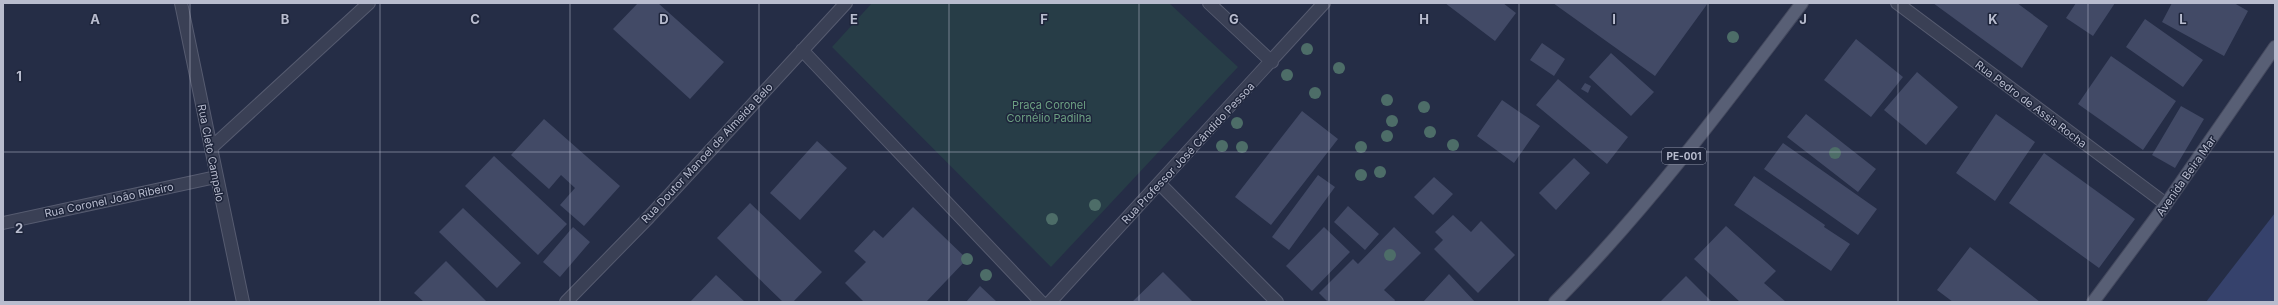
<svg xmlns="http://www.w3.org/2000/svg" width="2278" height="305" viewBox="0 0 2278 305" font-family="Inter,sans-serif">
  <rect width="100%" height="100%" fill="#252d46"/>
  <path fill="#273d47" d="M872 3H1169L1238 67 1051 267 832 47Z"/>
  <path fill="#36426c" d="M2275 213V302H2206Z"/>
  <path fill="#424a66" d="M638 3H658L724 62 690 99 613 29Z
    M1445 3H1503L1516 13 1495 41Z
    M1553 3H1708L1655 76Z
    M1933 3H2017L2048 26 2022 68Z
    M2076 3H2115L2093 36 2066 18Z
    M2172 3H2234L2248 11 2224 56 2162 22Z
    M2145 19 2203 60 2183 87 2126 47Z
    M1856 39 1903 77 1871 117 1824 80Z
    M1542 43 1565 59 1554 76 1530 60Z
    M1611 53 1654 92 1631 116 1589 77Z
    M2111 56 2176 101 2143 150 2078 104Z
    M1917 72 1958 107 1926 145 1884 110Z
    M1558 79 1628 137 1607 164 1536 105Z
    M1585 83 1591 86 1588 93 1581 89Z
    M1502 100 1540 126 1514 163 1477 136Z
    M2181 106 2204 119 2175 168 2152 155Z
    M1302 111 1338 139 1271 225 1235 197Z
    M1806 114 1876 169 1858 192 1787 137Z
    M1996 114 2035 142 1995 201 1956 173Z
    M544 119 620 186 584 226 560 205 575 188 561 175 549 189 511 155Z
    M817 141 847 168 800 220 770 193Z
    M1783 143 1877 209 1858 235 1764 169Z
    M2044 153 2135 219 2099 268 2009 203Z
    M494 156 567 224 538 255 465 186Z
    M1574 158 1590 173 1556 210 1539 193Z
    M1318 175 1335 187 1289 250 1272 237Z
    M1754 176 1825 225 1824 227 1850 244 1831 271 1734 205Z
    M1434 177 1453 194 1433 215 1414 197Z
    M750 203 822 272 793 302H783L717 238Z
    M1348 206 1379 234 1365 250 1334 222Z
    M913 207 967 259 926 302H864L845 283 866 262 854 251 874 230 883 238Z
    M463 208 521 263 497 288 439 232Z
    M1453 215 1471 232 1481 221 1515 255 1478 293 1434 249 1443 240 1435 232Z
    M1726 226 1776 271 1764 283 1786 302H1740L1694 259Z
    M573 227 590 242 560 277 543 262Z
    M1324 227 1350 252 1312 291 1286 266Z
    M1394 227 1421 253 1384 290 1395 300 1394 302H1328L1319 293 1353 259 1358 264Z
    M1970 247 2040 302H1953L1937 290Z
    M446 261 487 302H424L414 293Z
    M1163 272 1193 302H1132Z
    M1449 274 1475 302H1423Z
    M716 275 745 302H690Z
    M1686 276 1712 302H1660Z
    M980 286 997 302H966Z"/>
  <g fill="none" stroke-linecap="round" stroke-linejoin="round">
    <defs>
      <path id="minor" d="M181 3 243 302
        M1209 3 1272 62
        M1897 3 2166 204
        M802 50 1041 302
        M211 148 369 3
        M1160 184 1277 302
        M3 223 216 177
        M566 302 649 217 846 3
        M1050 302 1324 3"/>
      <path id="major" d="M1555 302C1646 210 1724 106 1802 3
        M2093 302 2166 204 2275 47"/>
    </defs>
    <use href="#minor" stroke="#565b70" stroke-width="14"/>
    <use href="#major" stroke="#44495e" stroke-width="14"/>
    <use href="#minor" stroke="#3a4055" stroke-width="12"/>
    <use href="#major" stroke="#585f75" stroke-width="12"/>
  </g>
  <g fill="#4d6d68">
    <circle cx="1733" cy="37" r="6"/>
    <circle cx="1307" cy="49" r="6"/>
    <circle cx="1339" cy="68" r="6"/>
    <circle cx="1287" cy="75" r="6"/>
    <circle cx="1315" cy="93" r="6"/>
    <circle cx="1387" cy="100" r="6"/>
    <circle cx="1424" cy="107" r="6"/>
    <circle cx="1392" cy="121" r="6"/>
    <circle cx="1237" cy="123" r="6"/>
    <circle cx="1430" cy="132" r="6"/>
    <circle cx="1387" cy="136" r="6"/>
    <circle cx="1453" cy="145" r="6"/>
    <circle cx="1222" cy="146" r="6"/>
    <circle cx="1242" cy="147" r="6"/>
    <circle cx="1361" cy="147" r="6"/>
    <circle cx="1835" cy="153" r="6"/>
    <circle cx="1380" cy="172" r="6"/>
    <circle cx="1361" cy="175" r="6"/>
    <circle cx="1095" cy="205" r="6"/>
    <circle cx="1052" cy="219" r="6"/>
    <circle cx="1390" cy="255" r="6"/>
    <circle cx="967" cy="259" r="6"/>
    <circle cx="986" cy="275" r="6"/>
  </g>
  <path fill="none" stroke="#b8bcce" stroke-width="1" stroke-opacity="0.55" d="M190 3V302M380 3V302M570 3V302M759 3V302M949 3V302M1139 3V302M1329 3V302M1519 3V302M1708 3V302M1898 3V302M2088 3V302M3 152H2275"/>
  <g text-anchor="middle" dominant-baseline="central" stroke-width="3" stroke-linejoin="round" paint-order="stroke">
    <rect fill="#1e253b" stroke="#8a8fa2" stroke-width="1" x="1662" y="148" width="44" height="16" rx="3"/>
    <g font-size="10" font-weight="bold" fill="#b8bcce">
      <text x="1684" y="156">PE-001</text>
    </g>
    <g font-size="11" fill="#b8bcce" stroke="#1e253b">
      <text transform="translate(2031 104) rotate(37)">Rua Pedro de Assis Rocha</text>
      <text transform="translate(211 153) rotate(79)">Rua Cleto Campelo</text>
      <text transform="translate(707 153) rotate(-47)">Rua Doutor Manoel de Almeida Belo</text>
      <text transform="translate(1188 153) rotate(-47)">Rua Professor José Cândido Pessoa</text>
      <text transform="translate(2186 176) rotate(-55)">Avenida Beira Mar</text>
      <text transform="translate(109 200) rotate(-12)">Rua Coronel João Ribeiro</text>
    </g>
    <g font-size="11" fill="#6da183" stroke="#1e253b">
      <text x="1049" y="105">Praça Coronel<tspan x="1049" dy="13">Cornélio Padilha</tspan></text>
    </g>
  </g>
  <g font-size="13" text-anchor="middle" font-weight="bold" fill="#b8bcce" stroke="#1e253b" stroke-width="3" stroke-linejoin="round" paint-order="stroke">
    <text x="95" y="24">A</text>
    <text x="285" y="24">B</text>
    <text x="475" y="24">C</text>
    <text x="664" y="24">D</text>
    <text x="854" y="24">E</text>
    <text x="1044" y="24">F</text>
    <text x="1234" y="24">G</text>
    <text x="1424" y="24">H</text>
    <text x="1614" y="24">I</text>
    <text x="1803" y="24">J</text>
    <text x="1993" y="24">K</text>
    <text x="2183" y="24">L</text>
    <text x="19" y="81">1</text>
    <text x="19" y="233">2</text>
  </g>
  <rect width="2278" height="305" fill="none" stroke="#b8bcce" stroke-width="8"/>
</svg>
